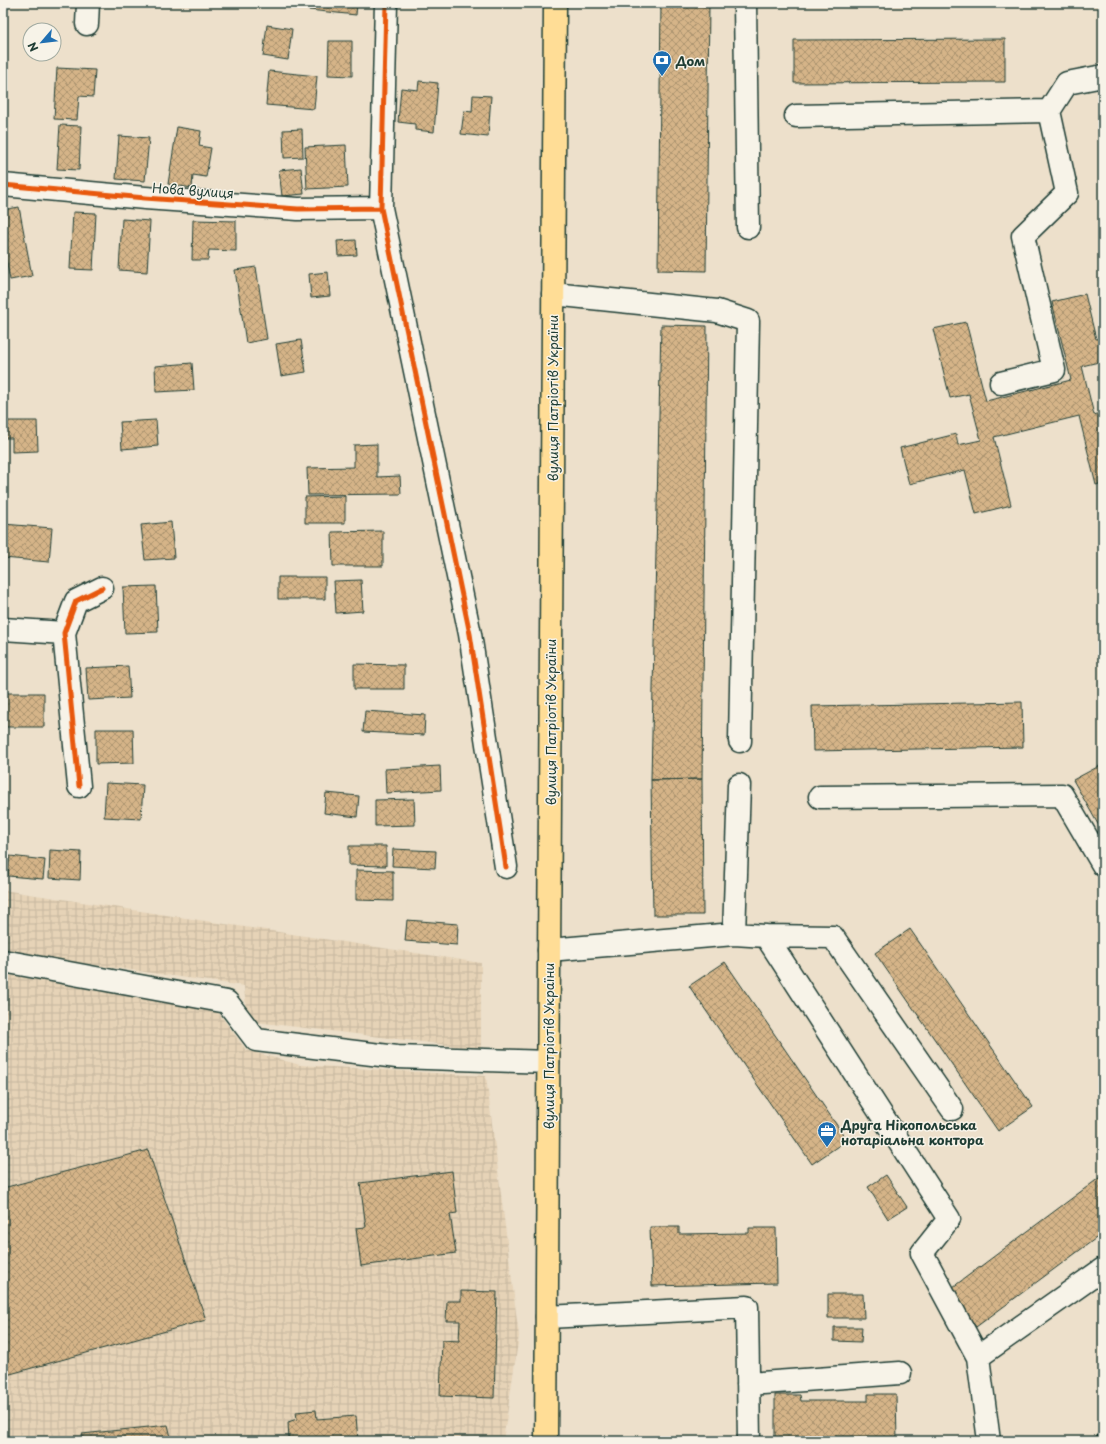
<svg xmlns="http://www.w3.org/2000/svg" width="1106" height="1444" viewBox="0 0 1106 1444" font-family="'Playpen Sans',sans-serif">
  <defs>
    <pattern id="industrial-grid" width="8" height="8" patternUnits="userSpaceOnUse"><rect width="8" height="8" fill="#e6d3b7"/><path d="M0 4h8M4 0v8" fill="none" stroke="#c5b69e"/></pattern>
    <pattern id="building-cross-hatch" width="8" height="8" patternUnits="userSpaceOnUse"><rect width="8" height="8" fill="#d5b488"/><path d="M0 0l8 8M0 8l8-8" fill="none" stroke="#ac9470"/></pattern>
  </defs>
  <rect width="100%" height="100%" fill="#ede0cb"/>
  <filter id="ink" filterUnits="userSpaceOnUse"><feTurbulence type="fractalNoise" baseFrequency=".025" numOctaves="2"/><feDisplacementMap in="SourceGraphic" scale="8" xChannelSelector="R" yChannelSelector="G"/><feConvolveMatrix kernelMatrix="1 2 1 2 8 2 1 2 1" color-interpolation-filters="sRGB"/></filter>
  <g filter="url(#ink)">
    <path fill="url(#industrial-grid)" d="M3 890 481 963V1049L247 1021 244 986 3 952Z
      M3 974 217 1011 246 1050 300 1065 486 1076 519 1336 503 1441H3Z"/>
    <path fill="url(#building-cross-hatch)" stroke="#1f3d34" d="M310 3H357L356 15 309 10Z
      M661 3H709L706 271 658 270Z
      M267 25 292 29 288 60 263 56Z
      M1005 39V82L794 83V40Z
      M329 41H352V76L328 75Z
      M57 68 95 70 93 97 79 96 77 120 54 119Z
      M269 71 317 76 314 109 266 105Z
      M419 81 438 83 434 132 415 130V124L398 122 401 88 418 90Z
      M473 95 491 96 488 137 461 134 464 111 472 112Z
      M60 125 81 126 79 170 57 169Z
      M177 127 201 131 199 146 211 148 206 177 193 175 192 188 168 184Z
      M302 129 303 157 284 158 283 130Z
      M119 136 149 138 145 181 116 179Z
      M346 145 348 187 307 189 305 147Z
      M301 168 304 194 282 196 279 170Z
      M19 207 32 276 10 280 3 243V210Z
      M73 212 96 213 93 270 70 269Z
      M122 219 150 221 147 272 119 270Z
      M193 220 236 221V251L209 250 208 260H192Z
      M356 240 357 255 338 256 337 241Z
      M256 267 267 339 246 343 235 270Z
      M328 272 330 296 311 298 309 274Z
      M1085 294 1096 339 1103 338V361L1082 366 1094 415 1103 412V483L1096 485 1079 416 994 437 1011 505 976 514 965 470 909 484 900 448 956 434 958 445 981 440 969 394 950 398 933 329 966 322 986 401 1071 380 1052 302Z
      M661 325 707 326 702 779 651 780Z
      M301 340 306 372 281 376 276 344Z
      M192 363 194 390 156 392 155 366Z
      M156 420 158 446 122 449 120 422Z
      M3 421H37L38 451 12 452V438H3Z
      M377 444V477L400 476 401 494 308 495 307 468 354 467V445Z
      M345 496V523H305V497Z
      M171 522 174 558 145 560 141 525Z
      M3 524 52 528 49 562 3 558Z
      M383 531V566H333L332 532Z
      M278 577H325V599H278Z
      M361 580 363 611 336 613 334 581Z
      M156 586 158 632 125 633 123 587Z
      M354 664 404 665V689H354Z
      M128 666 130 698 88 700 86 668Z
      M3 693H44V727H3Z
      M1022 702 1023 747 813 751 812 706Z
      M365 711 425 715 424 735 363 732Z
      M96 729H133L134 763 96 764Z
      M1103 764V833L1073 780Z
      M440 766 441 790 386 793 385 769Z
      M702 779 703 915H653L651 780Z
      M106 783 143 785 141 819 104 817Z
      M326 793 359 796 357 817 324 813Z
      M414 799 415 825 375 826V800Z
      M349 846H386V866L349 865Z
      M393 849 436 851 435 868 392 866Z
      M50 850 81 852 80 880 49 878Z
      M10 856 45 860 43 879 8 876Z
      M356 870 393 871V901L356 900Z
      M407 920 458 924 457 945 405 941Z
      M910 929 1033 1107 998 1131 875 953Z
      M725 962 847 1140 812 1164 689 986Z
      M148 1150 206 1320 3 1376V1188Z
      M452 1171 457 1213 450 1214 456 1253 361 1266 356 1228 366 1227 360 1183Z
      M886 1175 907 1207 888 1219 868 1187Z
      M1103 1175V1233L976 1327 949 1290Z
      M650 1227H679V1234L749 1233V1228H776L777 1283 652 1286Z
      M461 1291 497 1292 494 1398 440 1396 442 1340 459 1341 460 1321H446L447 1301H461Z
      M828 1294H863L864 1318H828Z
      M834 1327H862L861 1342 834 1341Z
      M868 1394H896L897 1441H775V1395H800L801 1401H868Z
      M316 1410 317 1419 356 1416 358 1441H289L288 1422 297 1419 296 1412Z
      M168 1425 172 1441H83L82 1434Z"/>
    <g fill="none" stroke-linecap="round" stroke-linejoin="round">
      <defs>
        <path id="minor" d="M386 3 381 208 470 634 506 867
          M745 3 748 227
          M87 24 88 3
          M796 116 1049 111
          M3 185 145 198 298 209 381 208
          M553 294 717 311 748 321 740 741
          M1001 383 1054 370 1023 236 1067 193 1049 111 1067 83 1103 76
          M3 629 64 633
          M79 786 64 633 76 601 102 588
          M820 797 1062 795 1103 865
          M734 934 766 936 949 1219 922 1253 978 1357
          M766 936 833 937 952 1109
          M549 950 734 934 739 785
          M3 961 227 1002 256 1040 397 1057 548 1062
          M547 1317 747 1307 749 1441
          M748 1384 900 1373
          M989 1441 978 1357 1103 1269"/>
        <path id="major" d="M546 1441 555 3"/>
      </defs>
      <use href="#minor" stroke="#1f3d34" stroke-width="25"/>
      <use href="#major" stroke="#1f3d34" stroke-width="25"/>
      <path stroke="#1f3d34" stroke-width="2.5" stroke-dasharray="4 3" stroke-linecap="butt" d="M1091 1441 1103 1431"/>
      <use href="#minor" stroke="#f7f3e8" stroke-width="22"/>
      <use href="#major" stroke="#ffdd96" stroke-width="22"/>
      <defs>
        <path id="cycleway" d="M386 3 381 208 470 634 506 867
          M3 185 145 198 298 209 381 208
          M79 786 64 633 76 601 102 588"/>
      </defs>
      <use href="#cycleway" stroke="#f7f3e8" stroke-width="8"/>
      <use href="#cycleway" stroke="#e8590c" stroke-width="5"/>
    </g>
  </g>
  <defs>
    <symbol id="bank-pin" viewBox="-11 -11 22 30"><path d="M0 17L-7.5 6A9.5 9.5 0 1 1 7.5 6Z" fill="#1f6fb2" stroke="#f7f3e8"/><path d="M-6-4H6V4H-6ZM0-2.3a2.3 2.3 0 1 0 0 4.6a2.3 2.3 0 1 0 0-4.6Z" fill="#fff"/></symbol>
    <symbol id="office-pin" viewBox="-11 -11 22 30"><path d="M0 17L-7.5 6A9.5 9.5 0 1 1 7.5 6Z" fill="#1f6fb2" stroke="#f7f3e8"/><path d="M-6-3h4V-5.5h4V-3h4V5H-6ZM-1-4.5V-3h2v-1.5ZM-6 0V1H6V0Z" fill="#fff"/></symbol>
  </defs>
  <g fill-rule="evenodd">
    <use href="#bank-pin" x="651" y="49" width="22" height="30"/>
    <use href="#office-pin" x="816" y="1120" width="22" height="30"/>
  </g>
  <g text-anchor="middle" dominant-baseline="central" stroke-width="3" stroke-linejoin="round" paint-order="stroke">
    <g font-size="13" font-weight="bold" fill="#1f3d34" stroke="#f7f3e8" text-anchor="start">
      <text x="676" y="60">Дом</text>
      <text x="841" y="1124">Друга Нікопольська<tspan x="841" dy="15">нотаріальна контора</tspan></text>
    </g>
    <g font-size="13" fill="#1f3d34" stroke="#f7f3e8">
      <text transform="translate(193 190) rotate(4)">Нова вулиця</text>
      <text transform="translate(552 398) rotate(-90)">вулиця Патріотів України</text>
      <text transform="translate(550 722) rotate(-90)">вулиця Патріотів України</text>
      <text transform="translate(548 1046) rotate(-90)">вулиця Патріотів України</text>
    </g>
  </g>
  <rect width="1106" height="1444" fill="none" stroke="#f7f3e8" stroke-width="16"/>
  <rect x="8" y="8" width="1090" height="1428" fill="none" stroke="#1f3d34" stroke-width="1.5" filter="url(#ink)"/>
  <g transform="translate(42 42) rotate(242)"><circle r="19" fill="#f7f3e8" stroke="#a1aaa0"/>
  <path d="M0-3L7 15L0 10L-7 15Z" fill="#1f6fb2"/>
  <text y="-6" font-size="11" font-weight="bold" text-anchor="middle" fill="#1f3d34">N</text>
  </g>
</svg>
